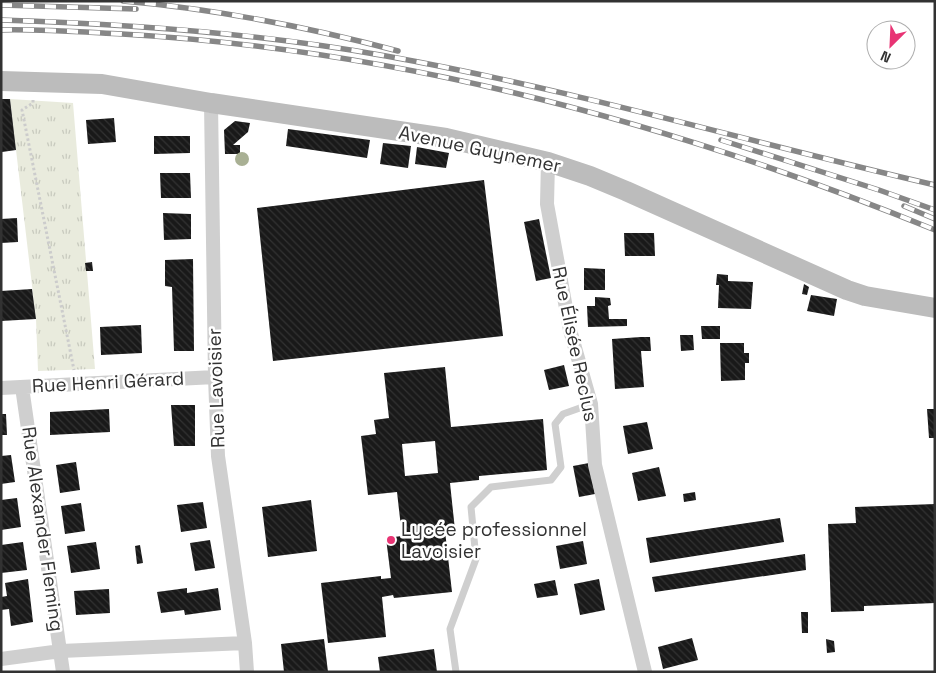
<svg xmlns="http://www.w3.org/2000/svg" width="936" height="673" viewBox="0 0 936 673" font-family="'Space Grotesk',sans-serif">
  <defs>
    <pattern id="park-tufts" width="24" height="20" patternUnits="userSpaceOnUse" patternTransform="scale(1.25)"><rect width="24" height="20" fill="#e9ebdd"/><path d="M3 7l-1-3M5 7V3M7 7l1-3M15 17l-1-3M17 17v-4M19 17l1-3" fill="none" stroke="#c8cabe"/></pattern>
    <pattern id="building-back-hatch" width="6" height="6" patternUnits="userSpaceOnUse" patternTransform="scale(1.25)"><rect width="6" height="6" fill="#191919"/><path d="M-1 5l2 2M0 0l6 6M5-1l2 2" fill="none" stroke="#323232"/></pattern>
  </defs>
  <rect width="100%" height="100%" fill="#fff"/>
  <path fill="url(#park-tufts)" d="M10 99 73 103 95 369 38 371 36 319Z"/>
  <path fill="url(#building-back-hatch)" fill-rule="evenodd" d="M1 99H10L16 150 2 152Z
    M114 118 116 142 88 144 86 120Z
    M235 121 250 123 248 132 233 145H240V154H225L224 130Z
    M288 129 370 140 367 158 286 146Z
    M154 136H190V153L154 154Z
    M383 143 411 146 408 168 380 164Z
    M417 147 449 153 446 168 415 164Z
    M160 173H190L191 198H161Z
    M484 180 503 336 273 361 257 208Z
    M163 213 191 214V239L164 240Z
    M17 218 18 242 1 243V219Z
    M539 219 551 278 536 281 524 222Z
    M624 233H654L655 256H625Z
    M193 259 194 351H174L172 287 165 286V260Z
    M92 262 93 271H86L85 263Z
    M584 268 605 269V290H584Z
    M717 274 728 275V281L753 282 751 309 718 308 719 285H716Z
    M804 284 809 287 807 295 802 294Z
    M32 289 36 319 1 321V291Z
    M811 295 837 299 834 316 807 311Z
    M595 297 610 298 611 305 608 306 609 319H627V326L588 327 587 306H595Z
    M141 325 142 353 101 355 100 327Z
    M701 326H720V339H702Z
    M680 335H693L694 350 681 351Z
    M641 337H650L651 351H641L644 387 615 389 612 339Z
    M720 343H744V353H749V363H745V380L721 381Z
    M564 365 569 386 549 390 544 370Z
    M445 367 451 427 543 419 547 470 479 476V480L450 483 455 530 445 531 452 592 394 598 393 595 382 597 386 637 328 643 321 583 381 576V579L391 578 386 538 402 536 397 492 368 495 361 436 376 434 374 420 389 418 384 373ZM435 441 438 473 405 476 402 444Z
    M171 405H195V446H174Z
    M109 409 110 432 50 435V412Z
    M927 409H935V438H929Z
    M1 414H6L7 435H1Z
    M647 422 653 449 628 454 623 426Z
    M11 455 15 482 1 484V456Z
    M76 462 80 490 60 493 56 465Z
    M589 463 595 494 579 497 573 466Z
    M659 467 666 496 638 501 632 473Z
    M695 492 696 500 684 502 683 494Z
    M17 498 21 527 1 530V500Z
    M311 500 317 551 268 557 262 507Z
    M203 502 207 528 181 532 177 505Z
    M81 503 85 531 65 534 61 506Z
    M935 504V603L864 606V611L831 612 828 524 856 523 855 507Z
    M780 518 784 542 650 563 646 538Z
    M210 540 215 568 195 571 190 543Z
    M583 541 587 564 560 569 556 546Z
    M23 542 27 570 1 573V545Z
    M96 542 100 569 71 573 67 546Z
    M140 545 143 563 137 564 135 546Z
    M805 554 806 570 655 592 652 577Z
    M28 579 33 622 11 626 9 609 1 610V597L7 596 5 583Z
    M599 579 605 610 580 615 574 584Z
    M555 580 558 595 537 598 534 584Z
    M187 588V593L218 588 221 610 185 615 184 610 161 613 157 592Z
    M109 589 110 613 76 615 74 591Z
    M801 612H808V633H802Z
    M692 638 698 660 663 669 658 647Z
    M324 639 328 672H284L281 644Z
    M826 639 834 641 835 652 827 653Z
    M434 649 437 672H380L378 657Z"/>
  <g fill="none" stroke-linecap="round" stroke-linejoin="round">
    <path stroke="#ccc" stroke-width="3" stroke-dasharray="2.5 2.5" stroke-linecap="butt" d="M33 100V103L22 110 74 370"/>
    <path stroke="#cfcfcf" stroke-width="7" d="M456 672 450 629 476 559 471 507 491 487 551 480 561 467 555 424 563 414 591 404"/>
    <path stroke="#cfcfcf" stroke-width="14" d="M211 103 215 377 218 456 245 643 247 672
      M548 162 547 204 570 330 591 404 595 465 645 672
      M22 387 63 672
      M1 388 215 377
      M1 659 61 651 245 643"/>
    <path stroke="#bcbcbc" stroke-width="20" d="M1 81 102 84 211 103 446 138 548 162 590 176 626 191 847 290 865 296 935 308"/>
    <defs>
      <path id="rail" d="M123 1C216 9 308 27 398 51
        M1 5 136 9
        M1 20C130 24 259 33 386 56 571 89 752 143 935 185
        M1 30C41 29 82 32 122 34 402 50 676 124 935 230
        M721 140 879 190 935 210
        M904 206 935 219"/>
    </defs>
    <use href="#rail" stroke="#878787" stroke-width="5.5"/>
    <use href="#rail" stroke="#fff" stroke-width="4" stroke-dasharray="11" stroke-linecap="butt"/>
  </g>
  <circle fill="#a9b094" cx="242" cy="159" r="7"/>
  <circle fill="#e83474" stroke="#fff" stroke-width="2" cx="391" cy="540" r="5"/>
  <g text-anchor="middle" dominant-baseline="central" stroke-width="5" stroke-linejoin="round" paint-order="stroke">
    <g font-size="19" fill="#323232" stroke="#fff">
      <text transform="translate(480 149) rotate(12)">Avenue Guynemer</text>
      <text transform="translate(575 344) rotate(78)">Rue Élisée Reclus</text>
      <text transform="translate(108 382) rotate(-3)">Rue Henri Gérard</text>
      <text transform="translate(216 388) rotate(-92)">Rue Lavoisier</text>
      <text transform="translate(43 529) rotate(82)">Rue Alexander Fleming</text>
    </g>
    <g font-size="19" fill="#323232" stroke="#fff" text-anchor="start">
      <text x="401" y="529">Lycée professionnel<tspan x="401" dy="22">Lavoisier</tspan></text>
    </g>
  </g>
  <rect width="936" height="673" fill="none" stroke="#323232" stroke-width="5"/>
  <g transform="translate(891 45) rotate(204)"><circle r="24" fill="#ffffff" stroke="#adadad"/>
  <path d="M0-4L9 19L0 12L-9 19Z" fill="#e83474"/>
  <text y="-8" font-size="14" font-weight="bold" text-anchor="middle" fill="#323232">N</text>
  </g>
</svg>
